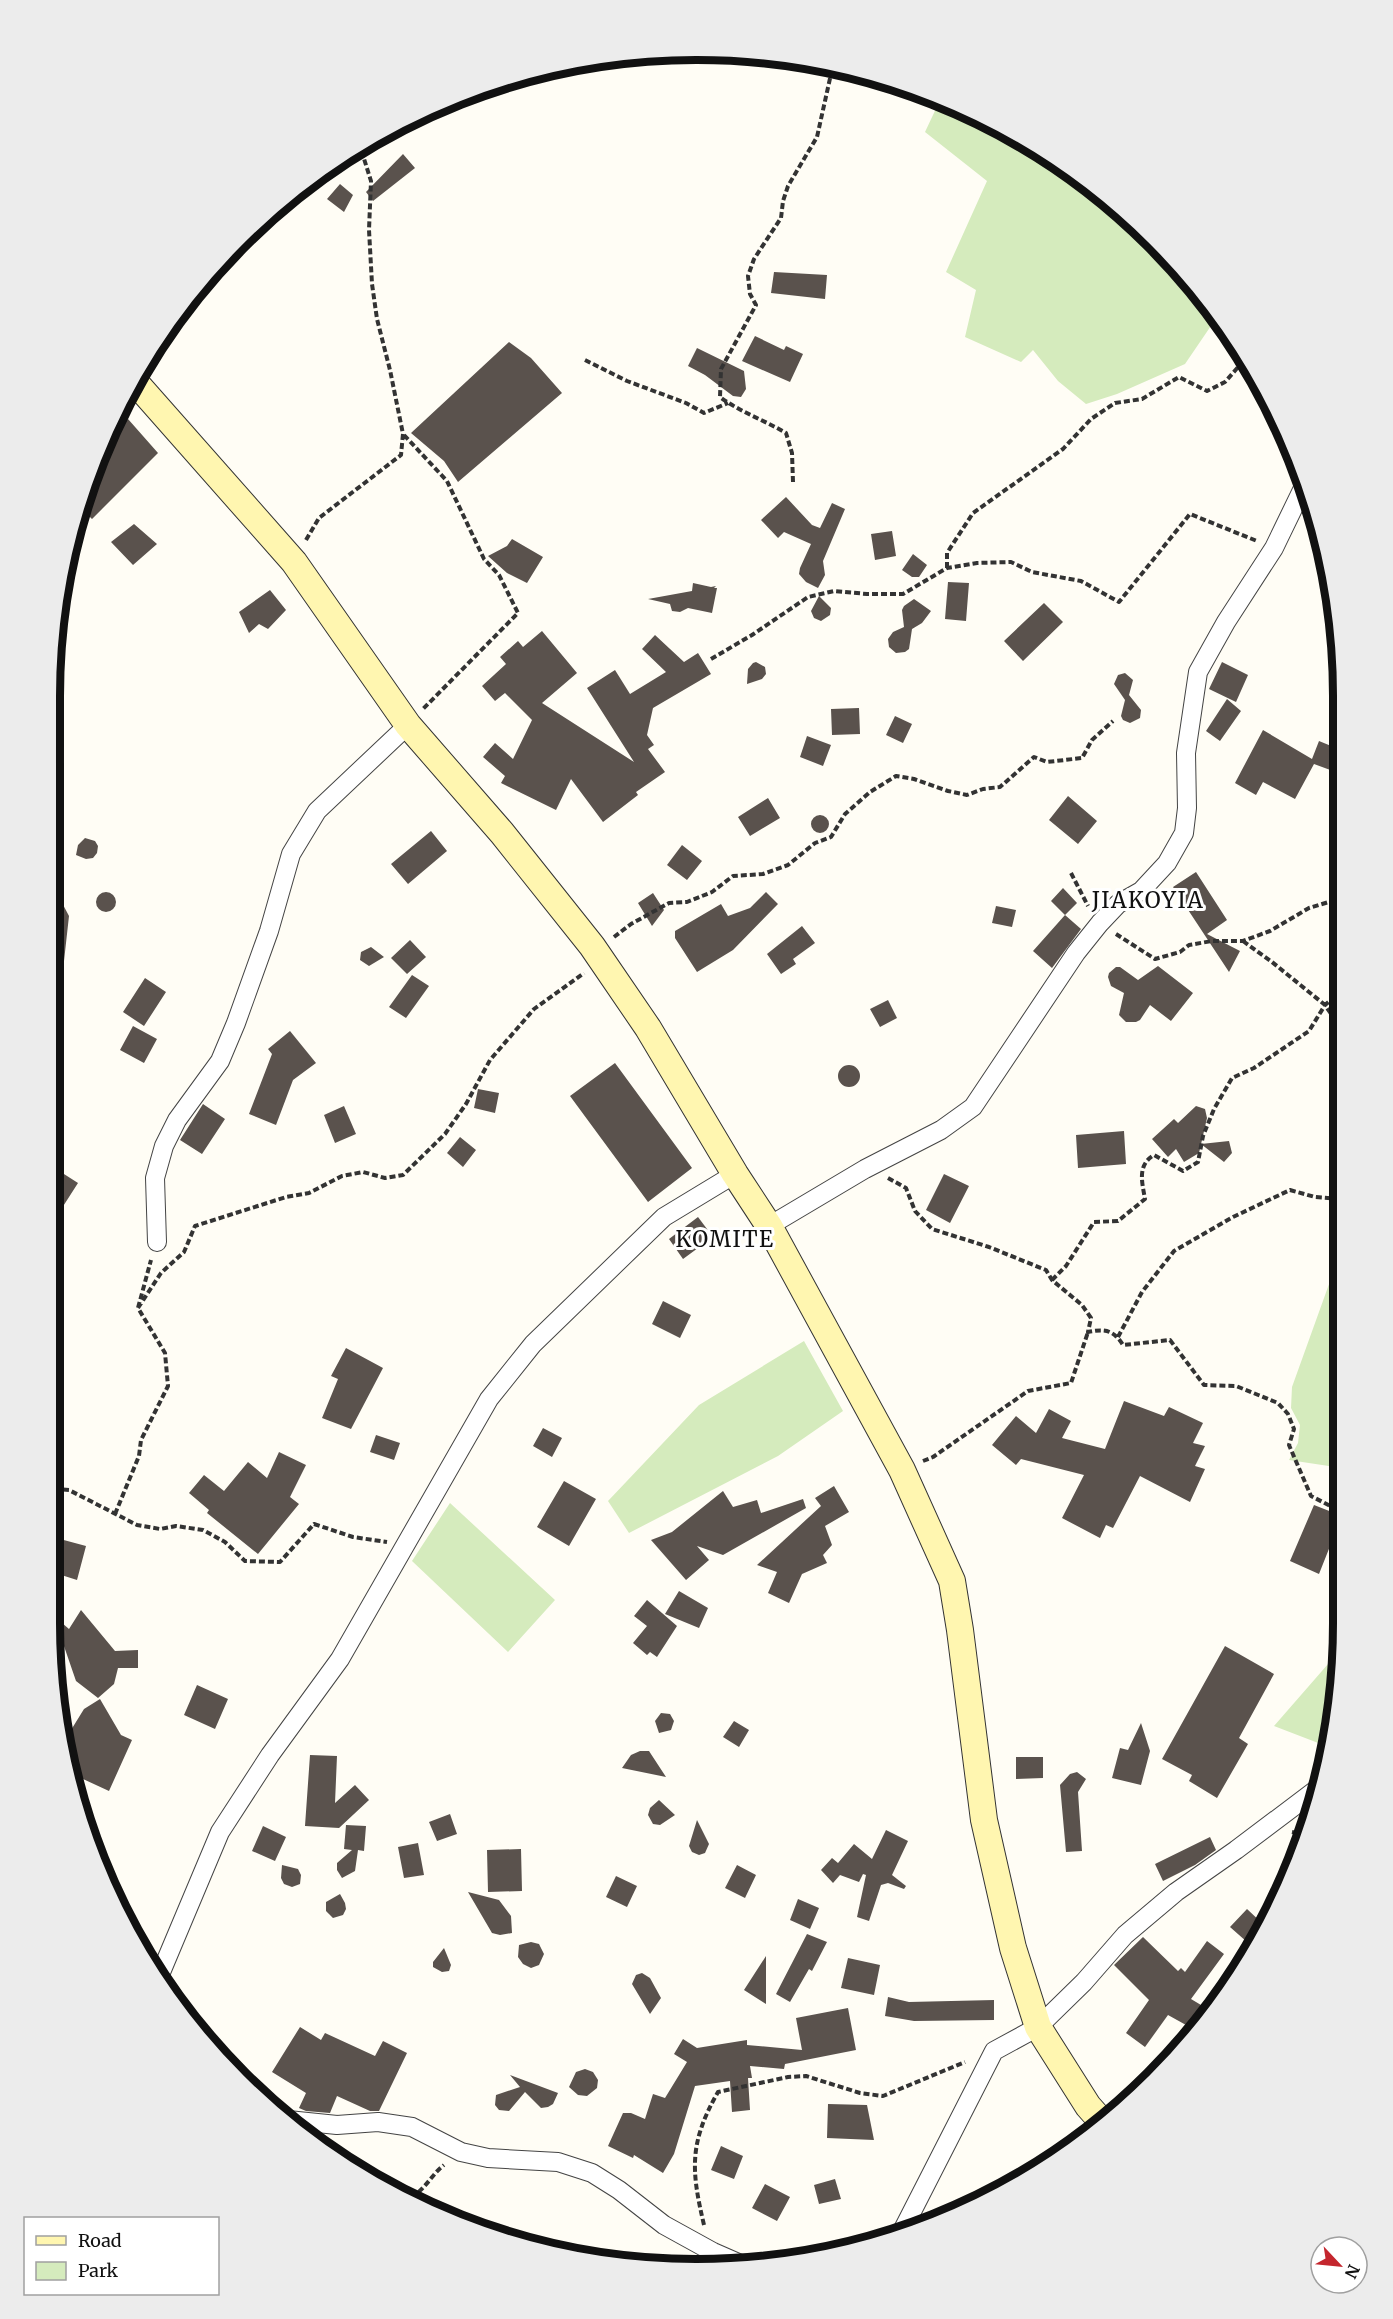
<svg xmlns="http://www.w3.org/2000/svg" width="1393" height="2319" viewBox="0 0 1393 2319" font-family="Merriweather,serif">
  <rect width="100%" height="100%" fill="#fffdf5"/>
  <path fill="#d5ebbd" d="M941 98 1056 159 1183 270 1217 317 1185 364 1117 394 1086 404 1058 381 1033 350 1021 362 965 337 976 290 946 272 987 181 925 132Z
    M1342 1248V1468L1289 1460 1298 1443 1300 1425 1291 1408 1292 1387Z
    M804 1341 843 1411 778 1456 629 1533 608 1501 699 1405Z
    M450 1503 555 1600 508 1652 412 1561Z
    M1342 1648V1665L1326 1746 1274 1726Z"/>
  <path fill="#5a524d" d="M403 154 415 168 373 201 366 192Z
    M340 184 353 195 344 212 327 199Z
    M774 272 827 275 825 299 771 293Z
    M755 336 784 350 786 346 803 354 790 382 742 361Z
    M509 342 531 358 562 393 458 482 444 461 411 433Z
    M697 348 744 371 746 389 741 397 733 396 705 375 688 366Z
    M128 419 158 453 92 519 80 507 84 488 110 436Z
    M786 497 812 525 820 528 832 503 845 509 823 561 825 575 818 588 806 582 799 574 800 568 811 544 784 532 778 538 761 520Z
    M134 524 157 544 133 565 111 542Z
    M892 531 896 556 875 560 871 534Z
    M512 539 543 557 527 583 507 573 488 556 507 546Z
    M913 554 927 565 919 577H912L902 570Z
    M948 582 969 583 966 621 945 619Z
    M693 583 711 587 716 586 714 588H717L712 613 688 608 680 612 672 611 670 604 648 599 692 591Z
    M270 590 286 610 268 629 259 624 249 633 239 612Z
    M819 596 831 608 830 615 821 621 814 618 811 611Z
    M914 599 931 611 922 623 912 629 909 649 905 652 896 653 889 647 888 639 893 632 904 627 902 610 904 606Z
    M1044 603 1063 622 1023 661 1004 641Z
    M542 631 577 673 542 703 634 762 587 688 615 670 630 694 666 672 642 649 655 635 684 662 698 653 711 674 653 708 647 735 654 745 648 749 665 772 636 792 638 795 603 822 571 779 556 810 501 783 505 776 483 757 495 743 513 759 532 720 505 693 495 701 482 686 506 664 500 657 518 641 523 647Z
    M756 662 765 667 766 674 762 679 747 684 748 669 753 663Z
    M1222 662 1248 675 1236 702 1209 689Z
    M1125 673 1133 680 1129 695 1141 710 1140 718 1130 723 1123 720 1121 716 1125 700 1114 684 1118 675Z
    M1227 699 1241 711 1220 741 1206 731Z
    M859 708 860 734 832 735 831 709Z
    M895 716 912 724 903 743 886 735Z
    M1263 730 1312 759 1319 741 1341 750 1333 771 1314 764 1295 799 1263 782 1256 795 1235 783Z
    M807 736 831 745 823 766 800 757Z
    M1068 796 1097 821 1078 844 1049 820Z
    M768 798 780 818 750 836 738 817Z
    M811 824a9 9 0 1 1 18 0a9 9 0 1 1-18 0Z
    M431 831 447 851 408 884 391 864Z
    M85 838 95 841 98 846 97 853 93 858 86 859 76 855 78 845Z
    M682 845 702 861 687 880 667 865Z
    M1196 872 1227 920 1207 934 1240 951 1229 972 1173 887Z
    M52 884 69 916 64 961 52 960Z
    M1063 888 1077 903 1065 915 1051 901Z
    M96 902a10 10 0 1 1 20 0a10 10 0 1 1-20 0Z
    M766 892 778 904 733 950 697 972 675 938V931L721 904 728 916 750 908Z
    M653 893 664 910 652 926 638 903Z
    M996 906 1016 910 1012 927 992 923Z
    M1065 915 1081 929 1052 968 1033 951Z
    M802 926 815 943 793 959 796 964 781 974 767 954Z
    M410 940 426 957 407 974 391 958Z
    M371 947 384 957 369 966 360 960 361 952Z
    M1158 966 1193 993 1171 1021 1150 1005 1140 1020 1136 1022H1126L1119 1015 1124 993 1111 986 1108 977 1109 973 1116 967H1120L1138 980Z
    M412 975 429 986 406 1018 389 1007Z
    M145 978 166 992 144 1026 123 1012Z
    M888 1000 897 1018 880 1027 870 1009Z
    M133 1026 157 1039 144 1063 120 1050Z
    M290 1031 316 1063 293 1080 276 1125 249 1114 272 1054 268 1049Z
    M615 1063 692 1168 648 1202 570 1096Z
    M838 1076a11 11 0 1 1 22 0a11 11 0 1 1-22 0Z
    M478 1089 499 1093 495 1113 474 1108Z
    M203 1104 225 1119 202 1154 180 1140Z
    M344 1106 356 1134 335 1143 324 1115Z
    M1196 1106 1205 1109 1207 1118 1199 1153 1184 1162 1176 1149 1168 1157 1152 1139 1174 1119 1178 1123Z
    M1124 1131 1126 1164 1078 1168 1076 1135Z
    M460 1137 476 1150 463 1167 447 1153Z
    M1229 1141 1232 1153 1224 1162 1201 1144Z
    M53 1167 78 1183 53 1222Z
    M944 1174 969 1186 950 1223 926 1210Z
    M698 1217 713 1237 683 1259 669 1239Z
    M663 1301 691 1315 680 1338 652 1324Z
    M346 1348 383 1368 351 1429 322 1418 338 1379 331 1376Z
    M1124 1401 1164 1416 1169 1407 1203 1423 1193 1443 1205 1446 1195 1466 1205 1469 1190 1502 1140 1476 1113 1528 1106 1525 1100 1538 1062 1518 1084 1475 1021 1459 1016 1465 992 1445 1016 1416 1036 1433 1049 1409 1071 1421 1062 1438 1105 1449Z
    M543 1428 562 1438 552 1457 533 1446Z
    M376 1435 400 1443 394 1460 370 1452Z
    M279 1452 306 1465 290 1497 299 1504 258 1554 207 1513 209 1510 189 1493 204 1475 224 1491 248 1462 267 1478Z
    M564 1481 596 1499 569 1546 537 1527Z
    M834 1486 849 1512 825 1526 832 1545 823 1555 827 1563 802 1574 789 1603 768 1593 777 1572 757 1565 821 1506 815 1498Z
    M723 1491 733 1507 757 1500 761 1513 803 1499 806 1508 723 1555 697 1546 709 1560 686 1580 651 1540 672 1532Z
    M1314 1505 1342 1516 1319 1574 1290 1561Z
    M60 1539 86 1546 77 1580 55 1573 54 1559Z
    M679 1591 708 1608 699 1628 665 1614Z
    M647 1600 677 1626 657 1657 650 1652 647 1655 633 1643 647 1626 634 1616Z
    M81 1610 115 1651 138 1650V1668H118L114 1684 98 1698 76 1681 55 1620V1617L69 1629Z
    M1225 1646 1274 1674 1239 1738 1248 1744 1217 1798 1189 1781 1192 1775 1162 1759Z
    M197 1685 228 1699 215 1729 184 1715Z
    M100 1699 121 1735 132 1740 109 1791 70 1773 63 1743 84 1709Z
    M661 1713 670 1714 674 1721 671 1730 659 1733 655 1721Z
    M734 1721 749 1730 739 1747 723 1737Z
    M1141 1723 1150 1751 1141 1785 1112 1778 1120 1748 1128 1750Z
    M640 1751H649L666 1777 622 1768 631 1755Z
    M310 1755 337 1756 335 1803 355 1785 369 1800 339 1828 305 1826Z
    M1016 1757H1043V1778L1016 1779Z
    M1077 1772 1086 1779 1078 1792 1082 1851 1066 1852 1060 1785 1070 1774Z
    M659 1800 675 1815 660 1825 653 1824 648 1815 650 1808Z
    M450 1814 457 1834 437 1841 429 1822Z
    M697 1820 709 1844 705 1853 699 1855 692 1852 689 1846Z
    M346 1825 366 1826 364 1851 358 1850 355 1871 342 1878 337 1870V1863L352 1850 344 1849Z
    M263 1826 286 1837 275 1861 252 1851Z
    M886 1830 908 1841 892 1875 906 1886 904 1889 888 1883 881 1885 869 1921 857 1917 866 1875 863 1874 859 1882 840 1875 833 1883 821 1870 832 1858 838 1863 854 1844 872 1859Z
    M1210 1837 1216 1850 1195 1865 1163 1881 1155 1864Z
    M418 1843 424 1875 404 1878 398 1847Z
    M521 1849 522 1891 488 1892 487 1850Z
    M282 1865 298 1869 301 1875 300 1884 292 1887 284 1884 281 1878Z
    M737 1865 756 1875 745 1898 725 1888Z
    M616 1876 637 1886 627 1907 606 1897Z
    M468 1892 499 1900 511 1916 512 1933 500 1935 492 1933Z
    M340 1894 345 1903 346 1909 343 1915 333 1918 326 1911V1902Z
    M798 1899 819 1908 810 1929 790 1920Z
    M1247 1909 1263 1924 1247 1942 1230 1927Z
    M807 1934 827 1942 812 1971 809 1969 790 2002 776 1994Z
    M1143 1937 1178 1971 1181 1968 1185 1972 1207 1941 1224 1954 1191 1999 1211 2011 1195 2030 1168 2015 1145 2047 1126 2033 1149 2000 1114 1965Z
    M531 1942 539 1944 544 1954 539 1965 531 1968 523 1964 518 1957 519 1945Z
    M444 1948 451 1965 449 1971 442 1972 433 1967V1962Z
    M766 1956V2004L744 1990Z
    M848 1958 880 1965 874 1995 841 1988Z
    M642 1973 650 1978 661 1998 650 2014 632 1984 636 1975Z
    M888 1997 909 2002 994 2000V2020L914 2021 885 2016Z
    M848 2008 856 2050 785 2064 784 2069 750 2066 752 2078H748L750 2110 732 2112 730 2081 695 2086 674 2154 663 2173 634 2155 633 2158 608 2146 623 2113H631L645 2119 653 2094 665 2098 687 2062 674 2054 683 2039 697 2048 747 2040V2045L802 2050 796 2018Z
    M300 2027 321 2040 325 2033 375 2056 383 2041 407 2053 379 2111H370L337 2096 330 2113 306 2111 299 2108 306 2093 272 2072Z
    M585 2069 593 2072 598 2080 597 2088 587 2096 578 2095 569 2087 576 2072Z
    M510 2075 558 2093 553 2104 548 2107 541 2108 525 2092 509 2111 499 2110 495 2105 496 2095 520 2087Z
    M828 2104 867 2105 874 2140 827 2138Z
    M721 2146 743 2156 734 2179 711 2170Z
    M835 2179 841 2199 819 2204 814 2185Z
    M765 2184 790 2197 777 2221 752 2208Z"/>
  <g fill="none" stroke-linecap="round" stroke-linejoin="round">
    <defs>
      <path id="street" d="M769 1226 865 1169 941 1130 973 1107 1076 953 1100 923 1118 904 1141 891 1167 863 1184 833 1187 808 1186 753 1198 672 1226 622 1274 548 1304 486
        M157 1242 155 1178 164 1146 177 1120 220 1061 236 1023 269 931 291 854 317 811 408 725
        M159 1977 220 1832 270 1755 340 1659 489 1399 533 1344 664 1217 735 1174
        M288 2120 337 2125 378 2122 412 2127 461 2152 488 2158 558 2162 592 2173 619 2190 664 2225 713 2252 745 2266
        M899 2237 994 2051 1038 2027 1084 1982 1125 1935 1176 1892 1236 1850 1317 1789"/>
      <path id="secondary" d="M136 383 294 562 408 725 502 833 592 946 648 1028 735 1174 769 1226 902 1470 952 1581 960 1630 984 1820 1013 1948 1038 2027 1088 2106 1104 2124"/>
    </defs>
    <use href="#street" stroke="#444" stroke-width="20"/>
    <use href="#secondary" stroke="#333" stroke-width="28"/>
    <path stroke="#333" stroke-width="4" stroke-dasharray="6 3" stroke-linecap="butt" d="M585 360 627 381 686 403 704 413 728 403
      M404 435 447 481 484 559 499 575 518 613 423 709
      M793 482 792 453 786 433C764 420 740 412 720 397L721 369 756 305 750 294 748 276 754 259 781 218 783 201 788 186 817 137 833 65
      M306 540 319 518 401 455 403 434 390 370 377 319 372 284 369 230 371 181 360 146
      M947 568V553L973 513 1063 449 1091 419 1115 403 1142 399 1179 377 1207 391 1225 382 1246 358
      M711 659 752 635 808 597 834 591 867 594H903L947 568 977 563 1011 562 1032 572 1081 581 1119 602 1190 514 1257 541
      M1071 873 1088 906
      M1116 934 1155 959 1180 952 1189 945 1212 941H1243L1270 931 1309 908 1342 898
      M614 937 631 924 669 903 687 902 712 892 733 876 763 874 788 865 815 843 831 837 845 814 870 792 896 776 914 779 948 791 967 795 983 789 1000 787 1034 757 1047 762 1082 758 1092 740 1113 721
      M1243 941 1272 962 1325 1005 1342 1030
      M1342 964 1339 973 1338 994 1342 999
      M888 1178 906 1188 915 1211 932 1229 989 1247 1046 1270 1052 1280 1082 1305 1091 1318 1088 1332C1104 1329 1113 1329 1123 1345L1170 1340 1204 1385 1236 1386 1278 1403 1288 1414 1294 1429 1289 1445 1311 1496 1342 1512
      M1333 1198 1342 1185
      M1052 1280 1066 1266 1094 1222 1118 1221 1145 1199C1142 1182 1137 1165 1154 1155L1183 1171 1198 1162 1203 1136 1214 1109 1232 1078 1254 1068 1309 1031 1325 1005 1338 994
      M138 1308 161 1273 184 1252 195 1226 286 1197 309 1193 342 1176 363 1172 385 1178 403 1175 445 1134 466 1104 490 1060 534 1009 584 973
      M1118 1337 1142 1292 1174 1251 1233 1217 1290 1190 1315 1197 1342 1199
      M923 1461 933 1457 1028 1391 1071 1383 1088 1332
      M54 1489 69 1490 137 1525 160 1529 176 1526 203 1530 225 1542 245 1561 280 1562 314 1524 353 1537 387 1542
      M115 1514 139 1456 141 1440 168 1386 165 1353 138 1308 151 1260
      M1342 1573 1339 1600 1342 1602
      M1292 1832 1307 1835
      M411 2197C426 2189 431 2175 444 2165
      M704 2225C691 2170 689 2143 718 2092L788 2077 806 2076 860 2093 883 2096 965 2062"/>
    <use href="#street" stroke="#fff" stroke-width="18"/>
    <use href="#secondary" stroke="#fff6b0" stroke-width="26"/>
  </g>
  <g text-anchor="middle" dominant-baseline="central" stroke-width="6" stroke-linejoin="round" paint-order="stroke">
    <g font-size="22" letter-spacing="1.5" fill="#111" stroke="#fff">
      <text x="1148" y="900">JIAKOYIA</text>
      <text x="725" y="1239">KOMITE</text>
    </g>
  </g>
  <path d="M0 0H1393V2319H0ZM696 60H697A636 636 0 0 1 1333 696V1623A636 636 0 0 1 697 2259H696A636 636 0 0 1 60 1623V696A636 636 0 0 1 696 60Z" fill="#ececec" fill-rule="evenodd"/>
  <path fill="none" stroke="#111" stroke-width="8" d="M696 60H697A636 636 0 0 1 1333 696V1623A636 636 0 0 1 697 2259H696A636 636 0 0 1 60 1623V696A636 636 0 0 1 696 60Z"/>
  <rect x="24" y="2217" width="195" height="78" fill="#ffffff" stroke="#a0a0a0" stroke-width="1.5"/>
  <rect x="36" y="2236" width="30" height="9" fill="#fff6b0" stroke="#a0a0a0" stroke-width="1.5"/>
  <text x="78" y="2247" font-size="18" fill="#111111">Road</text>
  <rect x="36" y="2262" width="30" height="18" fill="#d5ebbd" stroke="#a0a0a0" stroke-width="1.5"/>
  <text x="78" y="2277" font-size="18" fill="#111111">Park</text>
  <g transform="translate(1339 2265) rotate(116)"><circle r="28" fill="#ffffff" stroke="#a0a0a0" stroke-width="1.5"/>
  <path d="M0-4.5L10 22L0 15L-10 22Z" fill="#c4262e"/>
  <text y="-9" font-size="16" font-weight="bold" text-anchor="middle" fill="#111111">N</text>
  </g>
</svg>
